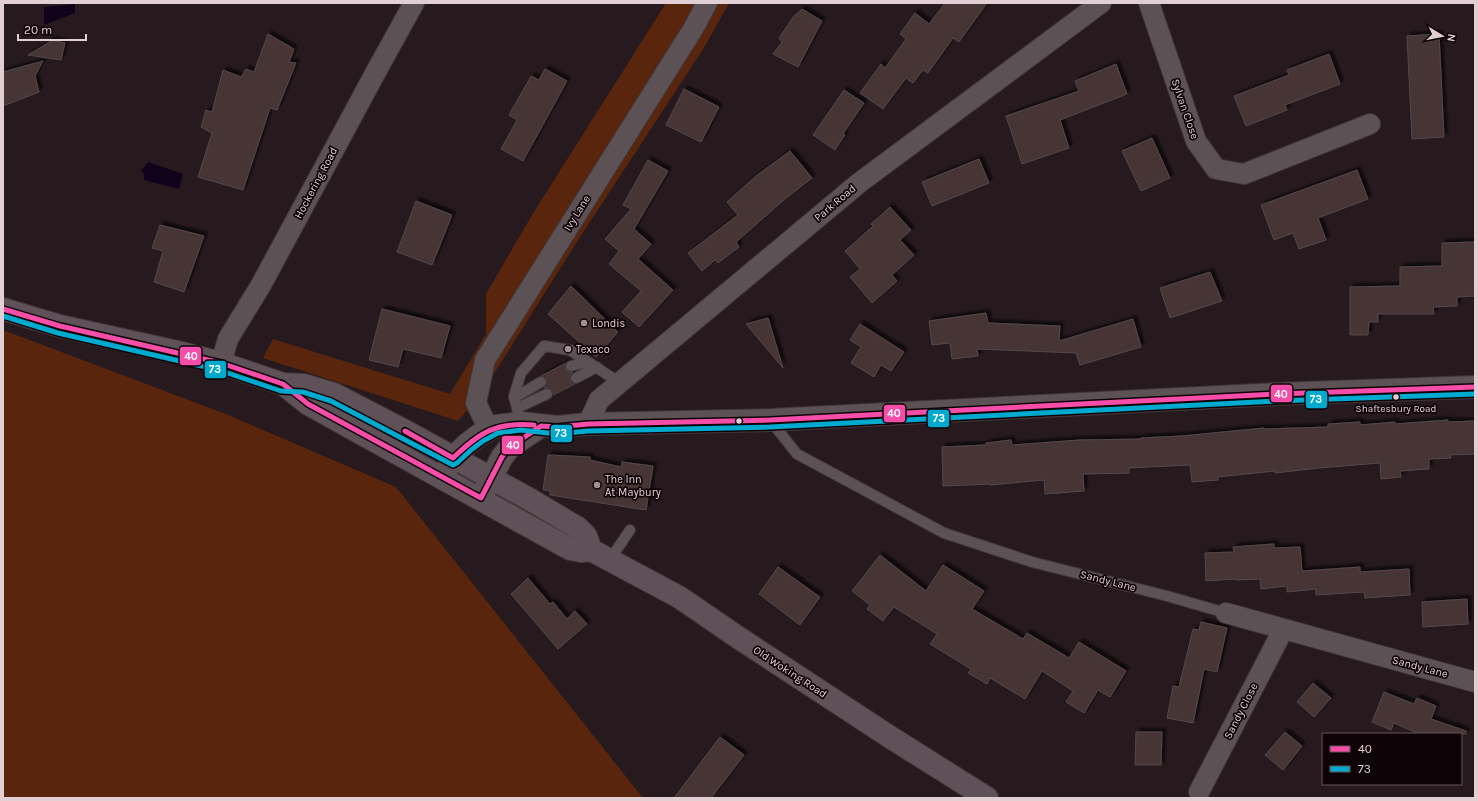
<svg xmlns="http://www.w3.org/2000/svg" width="1478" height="801" viewBox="0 0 1478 801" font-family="Karla,sans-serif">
  <defs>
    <filter id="shadow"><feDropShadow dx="3.5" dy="-3.5" stdDeviation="1" flood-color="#0009"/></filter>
  </defs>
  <rect width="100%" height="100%" fill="#261a1e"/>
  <path fill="#59250d" d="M666 3H729L705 46 573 248 485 388 458 421 263 358 273 339 450 394 486 334V294L532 215Z
    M3 330 226 414 396 487 643 798H3Z"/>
  <path fill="#0f021a" d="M70 3H75V13L44 25V7L69 5Z
    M148 162 183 174 179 189 144 180V174L141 170 146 165Z"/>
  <path fill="#463436" stroke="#54484a" filter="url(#shadow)" d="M945 3H987L959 42 953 38 928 73 923 70 913 83 906 78 883 109 860 93 881 64 885 68 906 39 900 34 915 13 929 24Z
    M802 9 822 21 798 67 773 54 782 42 779 38 794 16Z
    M268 34 294 49 289 62 296 63 277 110 270 108 243 190 198 177 212 133 201 127 206 110 212 112 223 70 241 77 246 69 254 72Z
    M1439 34 1444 137 1412 139 1407 36Z
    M53 40 65 43 61 60 28 55Z
    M1329 54 1340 84 1285 105 1287 110 1246 126 1234 96 1289 75 1287 70Z
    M43 61 35 76 39 92 3 106V72Z
    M1116 64 1127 94 1060 120 1069 148 1022 164 1006 116 1079 91 1075 81Z
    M545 69 567 81 523 161 501 149 517 120 509 115 531 76 539 80Z
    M684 89 719 107 701 142 666 125Z
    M844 90 864 103 843 134 845 135 835 150 813 135Z
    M1152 138 1170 178 1141 191 1122 151Z
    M790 151 812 178 785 199 736 242 739 247 718 263 715 260 702 271 688 253 738 215 727 202 756 176Z
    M979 159 989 183 932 206 922 182Z
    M648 160 668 171 634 229 651 244 638 259 673 290 639 327 622 312 641 291 609 264 619 251 605 239 631 209 623 205Z
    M1357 170 1368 199 1318 218 1326 240 1299 249 1293 233 1274 240 1261 205Z
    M416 201 452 215 432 265 397 252Z
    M890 207 911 230 900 240 914 255 892 275 897 281 872 303 850 277 860 269 845 251 873 226 871 224Z
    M160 225 204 236 184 292 154 282 163 251 152 248Z
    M1475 242V296L1457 297V306L1433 307 1434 314H1378V322H1369L1368 335H1350V287L1400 286V267L1442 266V243Z
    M1210 272 1222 301 1170 318 1160 288Z
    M571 286 618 332 596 357 548 314Z
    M382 309 450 326 441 358 403 349 398 367 369 360Z
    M986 313 988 323 1060 326 1059 341 1133 319 1141 347 1080 365 1076 353 977 349 978 356 952 359 950 343 932 345 929 321Z
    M768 318 783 368 746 324Z
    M860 324 904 352 891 371 881 365 874 377 851 363 861 347 850 340Z
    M566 363 565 367 566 370 570 372H573L570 375V381L575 384 553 395 551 389 544 388 547 382 544 377 541 376Z
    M1448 420V422L1475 421V454L1450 455 1451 458 1429 459V469L1400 471 1401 477 1381 479 1380 463 1319 468 1275 473V471L1218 477V480L1192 482 1190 465 1129 468V473L1083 474 1084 491 1045 494 1044 480 990 485V484L943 486 942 447 986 445V443L1011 440 1012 445 1080 440 1141 439V438L1182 436 1264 428V429L1328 427V424L1360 422V425L1395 422V424Z
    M548 455 590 457V460L621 467 622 462 653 466 646 510 550 495V491L543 490Z
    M1274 544V548L1300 547 1302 571 1360 567V572L1409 569 1410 595 1365 598 1364 592 1316 595V589L1287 592V586L1261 589 1260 579 1236 580V579L1206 581 1205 553 1234 552 1233 547Z
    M880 555 926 591 943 565 984 591 972 609 1023 639 1027 633 1069 658 1079 642 1126 671 1110 697 1098 690 1084 713 1066 702 1073 691 1042 671 1025 699 990 678 987 684 968 673 971 669 930 644 937 634 894 607 883 621 867 609 870 605 852 591Z
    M778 567 820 597 800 625 759 594Z
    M528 578 550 604 553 602 567 619 575 611 587 624 558 649 511 594Z
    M1467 599 1468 624 1423 627 1422 602Z
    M1201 622 1227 628 1217 672 1204 669 1193 723 1167 718 1173 686 1179 687 1193 629 1199 630Z
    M1313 683 1331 698 1314 717 1297 702Z
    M1384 692 1414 704 1417 698 1436 706 1431 719 1466 731V734H1419L1394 723 1391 730 1372 722Z
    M1136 732H1162L1161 765H1135Z
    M1285 732 1302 746 1283 770 1265 755Z
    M720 737 744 755 711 798H674Z"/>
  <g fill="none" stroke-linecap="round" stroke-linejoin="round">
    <defs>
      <path id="service" d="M571 366 588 362
        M576 378 597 367
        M514 398 541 382
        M517 408 547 394
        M770 420 797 454 944 533 1032 562 1167 596 1226 613
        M521 425 514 396 521 373 544 346 570 350 620 383
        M609 561 630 530"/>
      <path id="minor" d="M1149 3 1196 141 1216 169 1244 174 1370 124
        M221 363 228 339 261 285 378 68 414 3
        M588 424 599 400 859 183 1101 3
        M489 430 476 403 485 360 693 29 707 3
        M1226 613 1475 682
        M1199 792 1283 630"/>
      <path id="tertiary" d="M442 477 453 458 466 445 479 435 496 426 521 423 557 427 588 424 770 420 1276 394 1475 387
        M481 498 502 457 510 447 541 426"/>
      <path id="secondary" d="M3 309 60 326 182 353 221 363 283 384 304 385 334 394 407 432 531 500 578 528 586 536 591 550
        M283 384 308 404 570 549 581 551 591 550 679 597 736 636 890 737 987 798"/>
    </defs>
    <use href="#service" stroke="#403639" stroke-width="12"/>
    <use href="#minor" stroke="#403639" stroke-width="22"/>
    <use href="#tertiary" stroke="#403639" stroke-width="24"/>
    <use href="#secondary" stroke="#403639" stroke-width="24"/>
    <use href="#service" stroke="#5c5155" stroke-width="10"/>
    <use href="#minor" stroke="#5c5155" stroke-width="20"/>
    <use href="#tertiary" stroke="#5c5155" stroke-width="22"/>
    <use href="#secondary" stroke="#5e5158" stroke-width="22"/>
    <defs>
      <path id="bus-1" d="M3 309 60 326 221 363 283 384 308 404 481 498 502 457 510 447 541 426 557 427 588 424 770 420 1276 394 1475 387
        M405 431 453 458C480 432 496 422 534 425"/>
      <path id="bus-2" d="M3 316 58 333 219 370 281 391 303 392 331 401 453 465 457 463 471 450 483 441 498 433 521 430 557 434 588 431 770 427 1276 401 1475 394"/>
    </defs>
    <use href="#bus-1" stroke="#0e0407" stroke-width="8"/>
    <use href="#bus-2" stroke="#0e0407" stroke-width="8"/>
    <use href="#bus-1" stroke="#f54da8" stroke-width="5"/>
    <use href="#bus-2" stroke="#00a9ce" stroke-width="5"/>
  </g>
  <g fill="#a09094" stroke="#0e0407" stroke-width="1.5">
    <circle cx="584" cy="323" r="4"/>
    <circle cx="568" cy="349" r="4"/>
    <circle cx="597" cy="485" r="4"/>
  </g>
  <g fill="#e1cfd4" stroke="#0e0407" stroke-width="1.5">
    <circle cx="1396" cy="397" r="3.5"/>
    <circle cx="739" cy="421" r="3.5"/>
  </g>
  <g text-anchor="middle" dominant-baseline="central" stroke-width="3.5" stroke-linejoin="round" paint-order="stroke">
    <g font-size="10" fill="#e1cfd4" stroke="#0e0407">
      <text x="1396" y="409">Shaftesbury Road</text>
    </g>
    <g font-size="11" fill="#e1cfd4" stroke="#0e0407">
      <text transform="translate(1185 109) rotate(71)">Sylvan Close</text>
      <text transform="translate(316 183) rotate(-62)">Hockering Road</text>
      <text transform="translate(835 203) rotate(-40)">Park Road</text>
      <text transform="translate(577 213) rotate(-58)">Ivy Lane</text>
      <text transform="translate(1108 581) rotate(14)">Sandy Lane</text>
      <text transform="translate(1420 667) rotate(15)">Sandy Lane</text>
      <text transform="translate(790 672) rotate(33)">Old Woking Road</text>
      <text transform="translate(1241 711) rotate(-63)">Sandy Close</text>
    </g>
    <g font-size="11" fill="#e1cfd4" stroke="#0e0407" text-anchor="start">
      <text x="592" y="323">Londis</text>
      <text x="576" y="349">Texaco</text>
      <text x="605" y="479">The Inn<tspan x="605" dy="13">At Maybury</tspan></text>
    </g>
  </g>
  <g stroke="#0e0407" stroke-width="1.5">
    <rect x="179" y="346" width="23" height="20" rx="4" fill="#f54da8"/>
    <rect x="204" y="360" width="23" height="19" rx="4" fill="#00a9ce"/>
    <rect x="1270" y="384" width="23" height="19" rx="4" fill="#f54da8"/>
    <rect x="1305" y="390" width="23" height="19" rx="4" fill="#00a9ce"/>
    <rect x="883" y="404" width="23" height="19" rx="4" fill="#f54da8"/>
    <rect x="927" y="409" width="23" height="19" rx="4" fill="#00a9ce"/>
    <rect x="550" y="424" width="23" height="19" rx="4" fill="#00a9ce"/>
    <rect x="501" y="435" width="23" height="20" rx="4" fill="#f54da8"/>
  </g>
  <g font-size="11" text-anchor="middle" font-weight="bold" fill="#fff">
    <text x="191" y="360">40</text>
    <text x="215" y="373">73</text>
    <text x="1281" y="398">40</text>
    <text x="1316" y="403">73</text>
    <text x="894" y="417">40</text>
    <text x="939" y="422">73</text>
    <text x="561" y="437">73</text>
    <text x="513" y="449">40</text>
  </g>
  <rect width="1478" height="801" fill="none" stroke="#e1cfd4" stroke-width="8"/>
  <rect x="1322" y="733" width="140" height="52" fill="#0e0407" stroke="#625559"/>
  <rect x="1330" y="746" width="20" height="6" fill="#f54da8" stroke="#625559"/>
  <text x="1358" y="753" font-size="12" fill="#e1cfd4">40</text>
  <rect x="1330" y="766" width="20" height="6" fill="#00a9ce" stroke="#625559"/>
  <text x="1358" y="773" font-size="12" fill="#e1cfd4">73</text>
  <g transform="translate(1442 36) rotate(100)" stroke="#0e0407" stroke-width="3" paint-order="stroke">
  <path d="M0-3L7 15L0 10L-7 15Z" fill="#e1cfd4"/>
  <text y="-6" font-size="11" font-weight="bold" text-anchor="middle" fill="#e1cfd4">N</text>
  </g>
  <path d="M18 34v6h68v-6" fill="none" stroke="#e1cfd4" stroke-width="2"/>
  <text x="24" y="34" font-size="12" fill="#e1cfd4" stroke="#0e0407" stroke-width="3" paint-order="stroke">20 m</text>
</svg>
